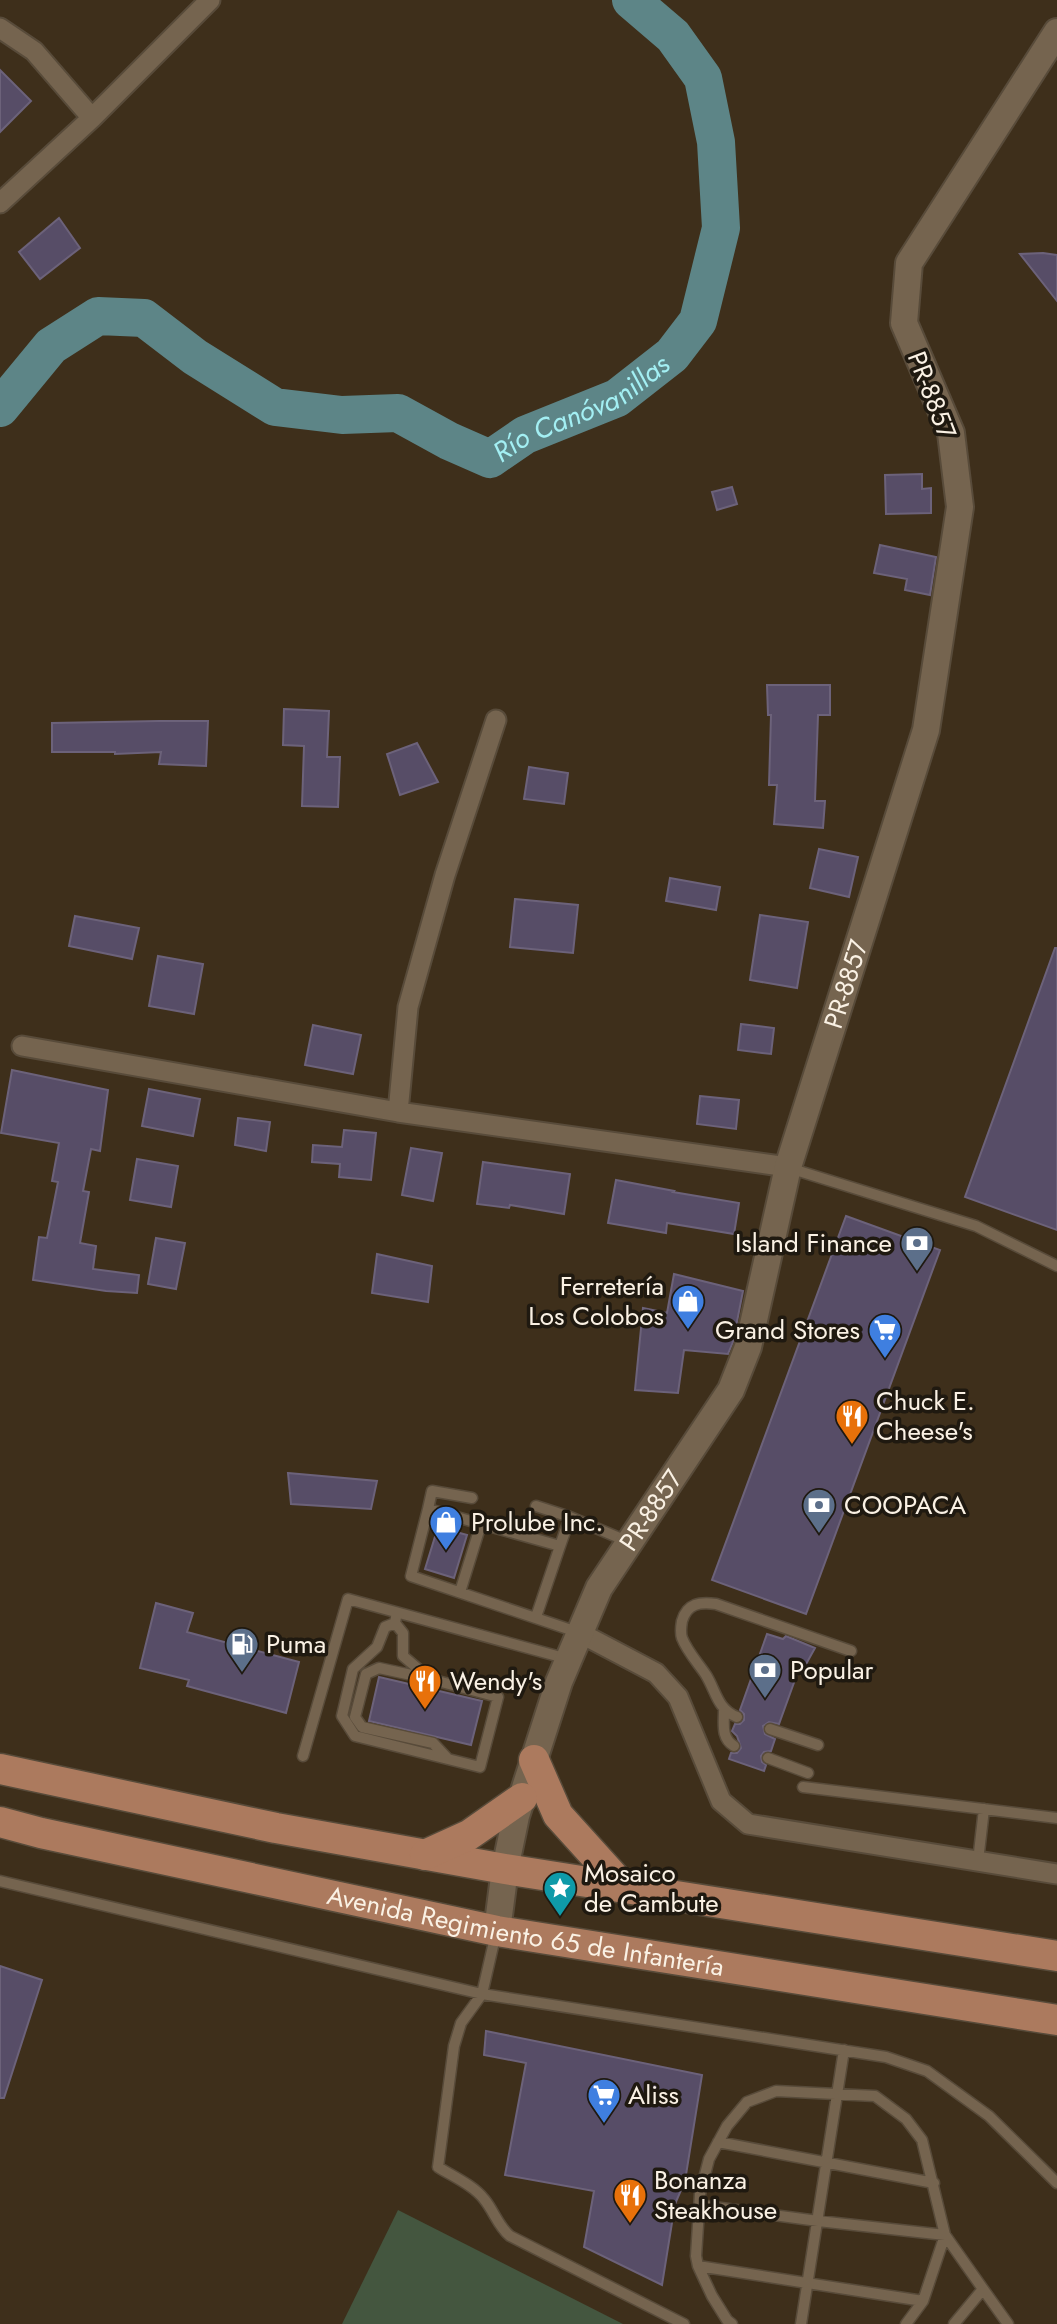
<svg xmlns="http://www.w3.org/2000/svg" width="1057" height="2324" viewBox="0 0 1057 2324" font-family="Jost,sans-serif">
  <rect width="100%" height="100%" fill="#3e2f1b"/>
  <path fill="#44563f" d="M398 2210 623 2324H342Z"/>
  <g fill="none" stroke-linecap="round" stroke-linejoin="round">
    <path stroke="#5d8587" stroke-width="38" id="s1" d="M0 408 51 346 98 316 144 318 195 357 275 407 342 415 398 413 449 441 490 459 525 435 617 398 672 355 698 321 721 228 716 142 703 78 673 36 631 0"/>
  </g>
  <path fill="#574d67" stroke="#6c627a" stroke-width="2" d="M0 70 31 101 0 132Z
    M59 218 80 248 40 279 19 252Z
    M1043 253 1057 255V301L1020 254Z
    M922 474V489L931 488V513L886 514 885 475Z
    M732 487 737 504 717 510 712 492Z
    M880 545 936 557 930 595 905 590 907 579 874 573Z
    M767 685H830V715H818L815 801H825L823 828 774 824 777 785H769L771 715H768Z
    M284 709 329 711 327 757H340L338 807 302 806 304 746 283 745Z
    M159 721H208L206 766 159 764 161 752 115 754V752H52V723Z
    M417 743 438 782 400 795 387 754Z
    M529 767 568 773 564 804 524 799Z
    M819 849 858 857 849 897 810 888Z
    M670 878 720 887 716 910 666 901Z
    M515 899 578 905 573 953 510 947Z
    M760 915 808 922 797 988 750 980Z
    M75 916 139 928 132 959 69 946Z
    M1055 948H1057V1230L965 1197Z
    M158 956 203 964 194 1014 149 1006Z
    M741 1024 774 1028 771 1054 738 1050Z
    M313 1025 361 1035 353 1074 305 1065Z
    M12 1070 108 1090 100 1151 91 1149 83 1191 89 1192 80 1243 96 1246 93 1269 139 1275 137 1293 106 1291 33 1280 39 1237 47 1238 58 1182 52 1181 59 1143 1 1133Z
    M149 1089 200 1099 193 1136 142 1126Z
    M700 1096 739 1100 736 1129 697 1124Z
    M238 1118 270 1122 266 1151 235 1145Z
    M344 1130 376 1133 371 1180 339 1177 340 1164 312 1162 313 1145 342 1147Z
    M411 1148 442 1153 433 1201 402 1195Z
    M137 1159 178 1166 171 1207 130 1200Z
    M483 1162 570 1174 564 1214 510 1205 509 1208 477 1204Z
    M616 1180 674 1191 673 1192 739 1203 734 1234 667 1223 666 1233 608 1223Z
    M846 1216 940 1250 806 1614 712 1580Z
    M156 1238 185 1243 176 1289 148 1284Z
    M377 1254 432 1266 428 1302 372 1293Z
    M674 1274 743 1291 733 1342 728 1354 684 1350 678 1393 635 1390 643 1308 667 1313Z
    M288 1473 377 1481 371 1509 291 1504Z
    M438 1527 467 1535 454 1578 425 1569Z
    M156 1603 193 1613 187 1632 299 1662 286 1713 187 1686 189 1680 140 1668Z
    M767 1634 783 1639 786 1636 815 1648 805 1666H800L779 1724 769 1722 763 1726 765 1734 775 1739 771 1751 764 1752 761 1756 762 1762 766 1765 764 1771 729 1759 731 1753H737L741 1748 737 1736 732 1731 735 1724H740L744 1720V1714L740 1710Z
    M379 1677 482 1701 471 1745 369 1721Z
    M0 1966 42 1980 4 2098H0Z
    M486 2031 702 2075 685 2181 675 2204 662 2285 584 2247 594 2191 505 2175 526 2063 484 2055Z"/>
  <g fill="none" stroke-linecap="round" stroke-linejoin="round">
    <defs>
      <path id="lane" d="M789 1168 976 1226 1057 1266
        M536 1506 570 1517 629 1542
        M428 1509 432 1491 472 1498
        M560 1546 570 1517
        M460 1592 481 1524
        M396 1617 395 1623 403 1633V1656L429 1678
        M536 1617 560 1546 428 1509 411 1576 580 1633
        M395 1623 385 1627 377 1647 353 1669 342 1716 355 1736 480 1767 498 1697 430 1679 379 1668 366 1674 355 1717 362 1727 433 1743 447 1758
        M724 1711C724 1724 721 1738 734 1746
        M737 1717C717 1709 716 1691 706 1675 698 1663 687 1651 682 1638 680 1632 681 1627 682 1621 687 1603 700 1602 716 1604L851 1651
        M770 1729 818 1745
        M303 1756 348 1599 568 1659
        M768 1758 808 1773
        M803 1787 1057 1818
        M978 1861 984 1809
        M0 1881 482 1994 886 2057 927 2071 989 2116 1057 2183
        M496 1933 482 1994 461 2023 454 2046 438 2167C452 2176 473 2185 484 2199 494 2211 498 2226 510 2236L684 2324
        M718 2142 934 2183
        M699 2205 818 2221 945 2235 983 2289 954 2324
        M698 2266 923 2301
        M983 2289 1008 2324
        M732 2324 727 2320 712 2296 698 2266 696 2256 700 2194 709 2159 727 2126 747 2102 776 2091 875 2096 906 2119 922 2140 945 2235 923 2301 906 2324
        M801 2324 844 2050"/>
      <path id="street" d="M0 28 34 51 92 118
        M0 203 92 118 210 0
        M22 1046 398 1112 788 1167
        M398 1112 408 1007 445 875 496 720
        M580 1633 656 1673 678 1697 721 1801 748 1824 1057 1874"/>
      <g id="secondary">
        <path id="s2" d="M497 1931 505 1869 516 1816 559 1682 599 1588 731 1390 748 1347 788 1167 926 730 960 507 951 433 904 323 909 263 1057 32"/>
      </g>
      <g id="primary">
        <path d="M534 1760 558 1815 624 1888"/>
        <path d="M0 1769 276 1828 505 1869 1057 1956"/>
        <path id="s3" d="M0 1822 41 1833 497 1931 1057 2020"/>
        <path d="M425 1855 469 1835 522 1798"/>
      </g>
    </defs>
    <use href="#lane" stroke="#584b3a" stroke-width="13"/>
    <use href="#street" stroke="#584b3a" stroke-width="23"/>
    <use href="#secondary" stroke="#584b3a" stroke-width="30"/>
    <use href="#primary" stroke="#584b3a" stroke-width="33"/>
    <use href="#lane" stroke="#75644f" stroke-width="10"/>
    <use href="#street" stroke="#75644f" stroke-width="19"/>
    <use href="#secondary" stroke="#75644f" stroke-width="26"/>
    <use href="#primary" stroke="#ac7a5e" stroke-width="30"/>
  </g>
  <defs>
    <symbol id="bank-pin" viewBox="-11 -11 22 30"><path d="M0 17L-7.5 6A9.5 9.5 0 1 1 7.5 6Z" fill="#5c6f8a" stroke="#1f1910"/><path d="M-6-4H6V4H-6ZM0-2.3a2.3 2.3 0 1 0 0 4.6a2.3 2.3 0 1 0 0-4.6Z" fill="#fff"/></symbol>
    <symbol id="shop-pin" viewBox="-11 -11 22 30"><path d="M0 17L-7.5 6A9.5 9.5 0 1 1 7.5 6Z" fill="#3f7fe0" stroke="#1f1910"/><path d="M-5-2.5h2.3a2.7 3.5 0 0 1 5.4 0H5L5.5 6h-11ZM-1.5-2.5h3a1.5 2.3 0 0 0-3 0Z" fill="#fff"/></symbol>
    <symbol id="supermarket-pin" viewBox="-11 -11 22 30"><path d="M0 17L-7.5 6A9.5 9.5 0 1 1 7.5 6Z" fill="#3f7fe0" stroke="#1f1910"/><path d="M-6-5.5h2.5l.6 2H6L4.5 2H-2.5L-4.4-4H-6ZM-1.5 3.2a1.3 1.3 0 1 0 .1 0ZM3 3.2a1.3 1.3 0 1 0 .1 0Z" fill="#fff"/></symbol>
    <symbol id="restaurant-pin" viewBox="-11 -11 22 30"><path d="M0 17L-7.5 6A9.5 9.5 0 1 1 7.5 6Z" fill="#e8710a" stroke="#1f1910"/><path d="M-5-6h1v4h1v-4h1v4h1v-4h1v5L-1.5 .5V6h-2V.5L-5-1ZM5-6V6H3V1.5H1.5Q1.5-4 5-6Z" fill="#fff"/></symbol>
    <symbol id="fuel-pin" viewBox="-11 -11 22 30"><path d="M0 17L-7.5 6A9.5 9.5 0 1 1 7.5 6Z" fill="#5c6f8a" stroke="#1f1910"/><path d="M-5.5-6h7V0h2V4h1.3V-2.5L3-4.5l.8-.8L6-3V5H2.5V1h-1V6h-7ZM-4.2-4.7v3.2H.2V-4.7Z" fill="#fff"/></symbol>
    <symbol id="sight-pin" viewBox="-11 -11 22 30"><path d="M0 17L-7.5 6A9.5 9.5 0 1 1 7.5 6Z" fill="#0f9aa8" stroke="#1f1910"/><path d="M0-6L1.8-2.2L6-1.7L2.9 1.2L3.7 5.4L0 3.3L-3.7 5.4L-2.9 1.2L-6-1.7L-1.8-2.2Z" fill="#fff"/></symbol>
  </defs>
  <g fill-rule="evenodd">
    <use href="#bank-pin" x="898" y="1224" width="38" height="52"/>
    <use href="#shop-pin" x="669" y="1282" width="38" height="52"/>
    <use href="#supermarket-pin" x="866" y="1311" width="38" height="52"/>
    <use href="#restaurant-pin" x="833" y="1397" width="38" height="52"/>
    <use href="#bank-pin" x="800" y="1486" width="38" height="52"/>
    <use href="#shop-pin" x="427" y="1503" width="38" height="52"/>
    <use href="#fuel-pin" x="223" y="1625" width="38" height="52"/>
    <use href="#bank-pin" x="746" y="1651" width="38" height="52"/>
    <use href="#restaurant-pin" x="406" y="1662" width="38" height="52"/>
    <use href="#sight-pin" x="541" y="1869" width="38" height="52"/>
    <use href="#supermarket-pin" x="585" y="2076" width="38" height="52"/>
    <use href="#restaurant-pin" x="611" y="2176" width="38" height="52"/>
  </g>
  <g text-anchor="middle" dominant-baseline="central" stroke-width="7" stroke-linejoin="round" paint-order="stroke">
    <g font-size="26" fill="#faf1e4" stroke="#1f1910">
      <text transform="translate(932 395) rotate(69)">PR-8857</text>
      <text stroke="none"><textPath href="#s2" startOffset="1020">PR-8857</textPath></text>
      <text stroke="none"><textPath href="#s2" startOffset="453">PR-8857</textPath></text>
      <text stroke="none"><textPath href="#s3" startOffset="537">Avenida Regimiento 65 de Infantería</textPath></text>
    </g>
    <g font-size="26" fill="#faf1e4" stroke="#1f1910" text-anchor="start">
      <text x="892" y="1243" text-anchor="end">Island Finance</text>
      <text x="664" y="1286" text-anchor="end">Ferretería<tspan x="664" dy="30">Los Colobos</tspan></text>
      <text x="860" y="1330" text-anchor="end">Grand Stores</text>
      <text x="876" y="1401">Chuck E.<tspan x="876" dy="30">Cheese's</tspan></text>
      <text x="844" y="1505">COOPACA</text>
      <text x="471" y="1522">Prolube Inc.</text>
      <text x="266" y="1644">Puma</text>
      <text x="790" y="1670">Popular</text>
      <text x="450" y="1681">Wendy's</text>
      <text x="584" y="1873">Mosaico<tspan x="584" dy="30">de Cambute</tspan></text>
      <text x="628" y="2095">Aliss</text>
      <text x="654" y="2180">Bonanza<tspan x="654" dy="30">Steakhouse</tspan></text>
    </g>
    <g font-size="28" font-style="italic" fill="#a3eff3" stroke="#1f1910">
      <text stroke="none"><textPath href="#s1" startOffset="672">Río Canóvanillas</textPath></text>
    </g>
  </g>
</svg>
